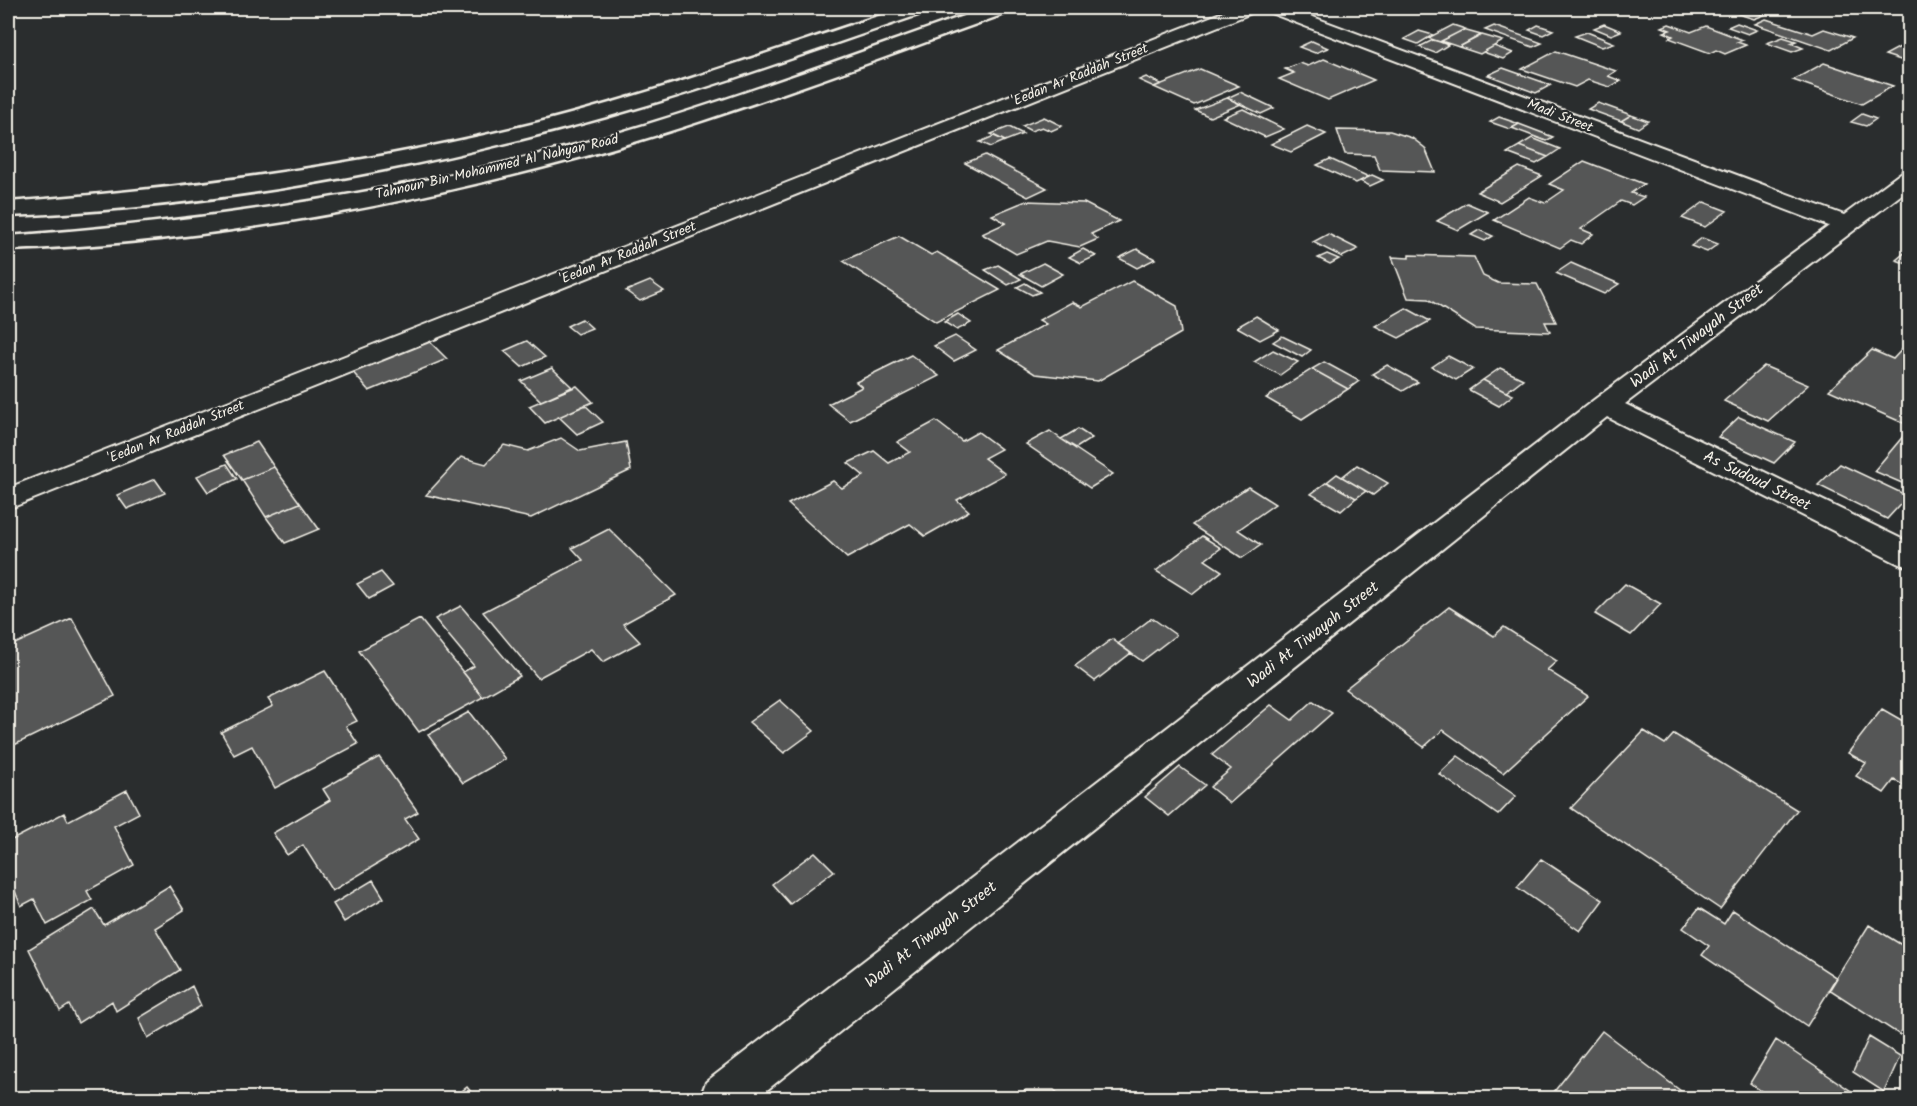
<svg xmlns="http://www.w3.org/2000/svg" width="1917" height="1106" viewBox="0 0 1917 1106" font-family="Kalam,sans-serif">
  <rect width="100%" height="100%" fill="#2a2d2e"/>
  <filter id="ink" filterUnits="userSpaceOnUse"><feTurbulence type="fractalNoise" baseFrequency=".0167" numOctaves="2"/><feDisplacementMap in="SourceGraphic" scale="12" xChannelSelector="R" yChannelSelector="G"/><feConvolveMatrix kernelMatrix="1 2 1 2 8 2 1 2 1" color-interpolation-filters="sRGB"/></filter>
  <g filter="url(#ink)">
    <path fill="#555756" stroke="#f4f1e8" stroke-width="1.5" d="M1720 8H1742L1764 15 1754 19Z
      M1766 19 1813 34 1824 29 1853 38 1831 50 1755 24Z
      M1737 23 1757 30 1748 34 1728 27Z
      M1604 24 1621 31 1611 35 1594 28Z
      M1669 24 1691 32 1706 26 1743 40 1737 42 1746 45 1725 54 1716 50 1710 53 1669 38 1673 36 1664 32 1670 30 1662 27Z
      M1453 25 1465 29 1440 42 1428 38Z
      M1538 25 1553 30 1543 35 1529 30Z
      M1494 26 1542 43 1533 47 1485 30Z
      M1463 30 1481 35 1459 47 1441 41Z
      M1419 31 1433 35 1418 44 1404 39Z
      M1587 32 1614 43 1602 47 1575 36Z
      M1482 35 1503 41 1480 54 1459 47Z
      M1783 37 1796 41 1791 43 1803 48 1792 52 1767 43Z
      M1433 40 1440 42 1448 45 1435 53 1419 47Z
      M1312 41 1328 48 1315 53 1299 47Z
      M1494 46 1513 53 1503 59 1483 52Z
      M1900 47 1910 50V63L1885 55Z
      M1556 51 1616 71 1608 76 1621 81 1610 87 1588 80 1575 87 1522 69Z
      M1324 59 1374 80 1328 100 1279 79 1294 73 1285 69 1300 63 1308 66Z
      M1824 63 1893 86 1862 104 1793 80Z
      M1503 68 1551 85 1536 93 1488 75Z
      M1200 69 1239 86 1194 105 1154 87Z
      M1146 77 1161 84 1154 87 1139 80Z
      M1240 92 1274 108 1261 114 1227 98Z
      M1227 98 1241 104 1210 117 1195 110Z
      M1598 103 1631 115 1621 121 1588 109Z
      M1243 109 1284 129 1265 137 1223 117Z
      M1862 114 1876 119 1866 126 1851 122Z
      M1631 115 1648 121 1638 128 1621 121Z
      M1044 117 1062 126 1051 131 1042 127 1031 131 1022 126Z
      M1499 117 1519 124 1510 129 1490 122Z
      M1519 124 1553 137 1546 141 1512 128Z
      M1307 126 1326 134 1291 152 1271 144Z
      M1009 127 1023 134 1005 141 991 134Z
      M1337 130 1390 131 1412 138 1425 148 1435 172 1380 170 1374 155 1345 154Z
      M994 136 1005 141 991 147 980 142Z
      M1532 138 1560 149 1548 157 1519 146Z
      M1519 146 1548 157 1536 164 1507 153Z
      M985 155 1047 188 1028 197 965 163Z
      M1330 159 1369 177 1356 183 1317 165Z
      M1584 161 1644 184 1631 193 1644 197 1632 205 1621 201 1581 229 1593 234 1581 244 1571 240 1560 248 1494 220 1529 197 1545 203 1564 190 1549 184Z
      M1519 167 1542 176 1500 202 1477 192Z
      M1372 175 1383 180 1370 186 1360 181Z
      M1026 201 1084 203 1119 221 1091 234 1098 239 1080 247 1047 241 1016 254 982 234 1006 223 992 215Z
      M1704 202 1727 211 1705 227 1682 218Z
      M1467 203 1488 212 1458 230 1437 221Z
      M1479 230 1493 236 1485 241 1471 235Z
      M1328 234 1358 249 1342 257 1313 242Z
      M899 236 931 255 937 252 1000 290 936 322 843 261Z
      M1702 238 1718 244 1707 252 1691 246Z
      M1083 249 1096 256 1081 263 1069 257Z
      M1137 249 1155 259 1137 268 1119 258Z
      M1908 250 1910 265 1896 260Z
      M1327 254 1339 259 1330 264 1318 258Z
      M1409 255 1474 257 1483 276 1498 283 1537 284 1556 322H1545L1550 332 1475 329 1428 299 1408 298 1392 257 1409 258Z
      M1043 263 1063 274 1041 286 1020 274Z
      M1571 263 1619 284 1604 294 1556 273Z
      M998 265 1021 279 1008 285 985 270Z
      M650 281 664 291 640 301 626 291Z
      M1132 281 1177 306 1181 333 1098 381 1035 374 998 350 1046 324 1039 320 1072 302 1082 307Z
      M1025 283 1040 292 1032 295 1017 287Z
      M1406 308 1430 321 1399 338 1375 326Z
      M958 314 971 323 957 330 944 322Z
      M1256 316 1279 330 1260 340 1237 327Z
      M582 319 592 328 577 334 567 326Z
      M955 336 976 350 954 361 934 346Z
      M1282 336 1311 350 1302 357 1273 342Z
      M427 339 447 359 369 391 351 370Z
      M527 341 545 357 522 367 504 351Z
      M1907 344 1910 345V426L1829 390 1872 350 1893 359Z
      M1273 350 1298 362 1280 375 1254 362Z
      M911 355 939 376 850 421 828 404 862 387 856 382Z
      M1448 356 1473 369 1456 380 1432 367Z
      M1324 362 1359 381 1348 389 1312 369Z
      M1387 365 1418 382 1403 391 1372 374Z
      M1764 366 1808 385 1768 421 1724 401Z
      M552 368 572 387 541 401 521 381Z
      M1500 368 1523 379 1506 392 1483 380Z
      M1312 369 1348 389 1302 419 1266 398Z
      M1483 380 1506 392 1513 395 1499 406 1469 390Z
      M577 386 593 402 545 423 529 406Z
      M585 405 603 422 577 434 559 417Z
      M1739 417 1795 442 1774 463 1718 437Z
      M936 421 962 441 978 432 1001 449 984 458 1005 474 957 500 969 511 925 536 910 524 847 558 788 504 833 481 842 488 864 476 848 463 874 451 889 463 910 452 897 442Z
      M1078 429 1092 438 1076 448 1061 439Z
      M1050 431 1061 439 1113 474 1090 488 1026 444Z
      M1905 434 1910 436 1909 486 1874 471Z
      M561 438 580 451 626 442 631 470 531 518 426 495 461 457 486 464 504 445 528 451Z
      M257 442 274 467 242 480 224 455Z
      M227 464 237 479 208 492 197 476Z
      M1840 464 1908 496 1887 519 1818 485Z
      M1357 465 1388 483 1373 495 1342 477Z
      M274 467 300 503 266 517 242 480Z
      M1337 474 1342 477 1366 491 1356 498 1327 482Z
      M155 479 165 493 127 509 117 495Z
      M1327 482 1356 498 1341 511 1311 494Z
      M1248 487 1275 504 1238 530 1261 545 1242 558 1192 525Z
      M300 503 319 529 285 543 266 517Z
      M609 529 676 595 623 624 640 642 603 662 591 649 538 678 483 612 583 560 572 548Z
      M1202 536 1221 548 1205 560 1222 571 1193 594 1156 571Z
      M381 572 393 586 369 599 357 584Z
      M1625 584 1661 604 1631 635 1595 614Z
      M461 606 520 676 483 697 463 672 474 666 435 619Z
      M1449 607 1494 636 1504 627 1557 661 1547 670 1588 696 1503 773 1443 730 1424 747 1345 689Z
      M72 618 115 696 8 748V647Z
      M1152 618 1176 635 1142 661 1118 644Z
      M420 619 483 697 419 732 359 651Z
      M1112 639 1131 653 1095 681 1075 666Z
      M325 671 357 721 346 726 358 744 275 788 252 746 234 755 221 732 273 706 268 699Z
      M780 700 814 731 784 753 749 722Z
      M1313 701 1332 713 1230 803 1210 787 1231 769 1212 755 1271 705 1292 720Z
      M1882 709 1910 725V789L1894 780 1884 793 1856 776 1866 763 1848 753Z
      M469 712 505 759 463 783 428 735Z
      M1644 731 1665 744 1674 734 1797 810 1720 909 1571 808Z
      M1458 756 1516 796 1498 815 1439 774Z
      M379 757 418 812 405 819 419 839 332 891 303 845 287 855 273 833 330 800 323 789Z
      M1180 767 1205 785 1169 816 1145 797Z
      M127 790 139 813 114 826 134 865 87 891 92 900 47 925 34 899 21 906 8 874V842L64 813 68 821Z
      M815 852 834 871 790 904 772 884Z
      M1541 859 1603 900 1580 931 1517 887Z
      M373 880 384 898 344 922 333 904Z
      M169 886 184 910 155 928 180 970 116 1011 112 1001 78 1023 69 1005 60 1011 29 949 94 909 104 925Z
      M1699 908 1724 924 1733 910 1837 978 1807 1026 1702 955 1709 946 1683 928Z
      M1869 925 1910 950V1018L1900 1035 1829 989Z
      M192 986 201 1006 148 1038 139 1018Z
      M1602 1031 1690 1098H1549Z
      M1869 1037 1900 1056 1884 1092 1853 1072Z
      M1776 1040 1854 1093 1851 1098H1762L1765 1094 1750 1083Z
      M467 1087 476 1098H453Z
      M1026 1090H1054L1064 1098H1012Z"/>
    <g fill="none" stroke-linecap="round" stroke-linejoin="round">
      <defs>
        <path id="minor" d="M1233 8H1257L1254 12 8 509V488Z
          M1265 8H1289L1844 215 1902 172 1910 170V188L1625 404 1910 543V567L1899 564 1607 417 757 1098H700L706 1082 1595 399 1829 226 1268 12Z"/>
        <path id="primary" d="M903 8H929L927 12C820 48 715 87 606 117 413 171 208 208 8 216V202C180 189 351 167 519 127 650 96 776 49 903 8Z
          M986 8H1012L1010 12C869 62 730 116 586 156 399 207 202 243 8 250V236C197 222 384 195 568 147 710 109 848 56 986 8Z"/>
      </defs>
      <use href="#minor" stroke="#f4f1e8" stroke-width="4"/>
      <use href="#primary" stroke="#f4f1e8" stroke-width="5"/>
      <use href="#minor" fill="#2a2d2e" fill-rule="evenodd"/>
      <use href="#primary" fill="#2a2d2e" fill-rule="evenodd"/>
    </g>
  </g>
  <g text-anchor="middle" dominant-baseline="central" stroke-width="4.5" stroke-linejoin="round" paint-order="stroke">
    <g font-size="14" fill="#f4f1e8" stroke="#2a2d2e">
      <text transform="translate(1080 75) rotate(-22)">'Eedan Ar Raddah Street</text>
      <text transform="translate(1560 116) rotate(21)">Madi Street</text>
      <text transform="translate(497 167) rotate(-13)">Tahnoun Bin Mohammed Al Nahyan Road</text>
      <text transform="translate(628 253) rotate(-22)">'Eedan Ar Raddah Street</text>
      <text transform="translate(176 432) rotate(-22)">'Eedan Ar Raddah Street</text>
    </g>
    <g font-size="16" fill="#f4f1e8" stroke="#2a2d2e">
      <text transform="translate(1697 336) rotate(-37)">Wadi At Tiwayah Street</text>
      <text transform="translate(1757 481) rotate(26)">As Sudoud Street</text>
      <text transform="translate(1313 635) rotate(-38)">Wadi At Tiwayah Street</text>
      <text transform="translate(931 935) rotate(-38)">Wadi At Tiwayah Street</text>
    </g>
  </g>
  <rect width="1917" height="1106" fill="none" stroke="#2a2d2e" stroke-width="30"/>
  <rect x="15" y="15" width="1887" height="1076" fill="none" stroke="#f4f1e8" stroke-width="2" filter="url(#ink)"/>
</svg>
